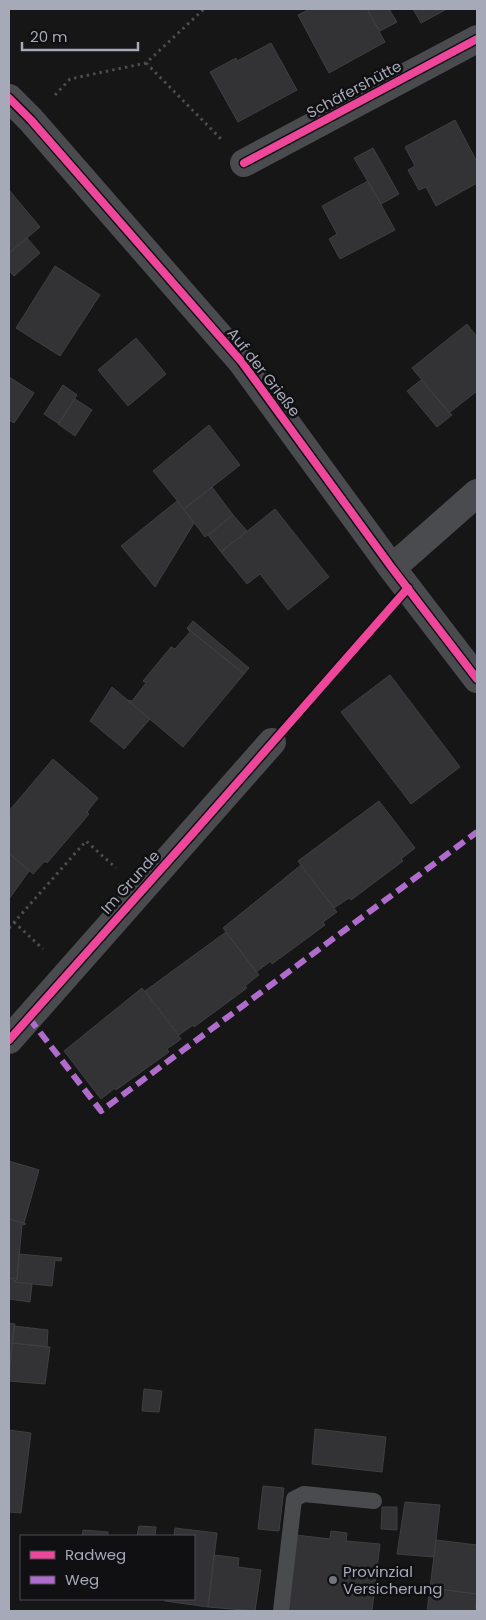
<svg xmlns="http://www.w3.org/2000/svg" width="486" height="1620" viewBox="0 0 486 1620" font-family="Poppins,sans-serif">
  <rect width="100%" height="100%" fill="#161616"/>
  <path fill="#333335" stroke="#3e3f42" d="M310 9H367L385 42 329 73 298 15Z
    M367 9H389L397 22 380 31Z
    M413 9H447L421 23Z
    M271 43 297 90 238 122 210 72 236 58 237 61Z
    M455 120 477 162V183L436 206 426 187 419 190 408 170 415 166 405 147Z
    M373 148 399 194 381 204 354 158Z
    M368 181 395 230 340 259 329 239 337 234 322 206Z
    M9 190 40 227 9 253Z
    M27 238 40 253 14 276 9 271V253Z
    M55 266 100 295 60 356 16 328Z
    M467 324 477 337V391L449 413 412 368Z
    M136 338 166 374 128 406 98 370Z
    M9 377 34 393 14 423 9 420Z
    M421 380 452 415 437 427 407 391Z
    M63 385 77 395 59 424 44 414Z
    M75 399 92 410 75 436 58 424Z
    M209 425 240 465 184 509 153 471Z
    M212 487 233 515 205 537 184 509Z
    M177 501 194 523 155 587 121 546Z
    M275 509 329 577 288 610 260 574 247 584 221 552Z
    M233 515 247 531 221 552 208 535Z
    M193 621 249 668 244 674 187 628Z
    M187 628 244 674 183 747 127 700 132 701 146 683 143 681 171 647 175 649 190 632Z
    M390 675 460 767 411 804 341 712Z
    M112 687 150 719 124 749 90 721Z
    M53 759 98 798 87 812 89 814 47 863 45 861 33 874 9 853V811Z
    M379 801 415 848 401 859 403 861 351 900 349 898 334 908 298 861Z
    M9 853 29 871 9 899Z
    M301 865 337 912 323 922 325 925 272 964 271 961 256 972 223 928Z
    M226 932 259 975 245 986 247 988 194 1027 193 1025 179 1035 145 991Z
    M142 988 181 1039 167 1049 169 1052 116 1090 115 1088 101 1099 64 1051Z
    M9 1161 39 1170 24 1223 9 1219Z
    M9 1219 26 1224 22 1225 17 1279 9 1278Z
    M19 1254 62 1258 61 1261 55 1260 52 1286 14 1282 17 1279Z
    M9 1278 15 1279 14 1282 32 1284 30 1302 9 1299Z
    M9 1323 15 1324 9 1367Z
    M14 1326 48 1330 47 1347 12 1343Z
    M12 1343 50 1347 45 1384 9 1381Z
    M144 1389 162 1391 159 1412 142 1411Z
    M315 1429 386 1437 382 1472 312 1464Z
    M9 1430 31 1433 21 1513 9 1512Z
    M263 1486 284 1488 279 1531 258 1529Z
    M405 1502 440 1505 434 1557 397 1554Z
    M382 1507H397V1530L381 1529Z
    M139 1526 156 1527 155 1536H137Z
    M175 1528 217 1533 208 1607 165 1601V1599H194V1536H174Z
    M83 1530 108 1532V1536H82Z
    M331 1531 347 1533 346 1541 380 1544 372 1611H288L296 1535 330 1539Z
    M436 1540 477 1545V1594L430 1588Z
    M214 1555 239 1558 238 1567 261 1570 255 1611 208 1607Z
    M430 1588 477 1594 475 1611H427Z"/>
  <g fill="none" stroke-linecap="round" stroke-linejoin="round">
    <path stroke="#4b4c50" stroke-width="3" stroke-dasharray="2.5 4" stroke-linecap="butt" d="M146 63 221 139
      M55 95 70 79 146 63 204 9
      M14 922 43 949
      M9 928 86 841 116 868"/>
    <path stroke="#494b4f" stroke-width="16" d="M281 1611 294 1499 304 1494 374 1501"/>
    <path stroke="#494b4f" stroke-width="28" d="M9 98 31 120 241 361 392 568 477 679
      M244 163 477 39
      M392 568 477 493
      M9 1040 272 742"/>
    <path stroke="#b06ccc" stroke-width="6" stroke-dasharray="12 6" stroke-linecap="butt" d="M29 1018 101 1111 477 832"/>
    <defs>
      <path id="cycleway" d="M9 98 31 120 241 361 392 568 477 679
        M244 163 477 39
        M9 1040 195 831 408 588"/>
    </defs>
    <use href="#cycleway" stroke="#101012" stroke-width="11"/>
    <use href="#cycleway" stroke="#ed469a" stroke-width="8"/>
  </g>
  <circle fill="#73767f" stroke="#101012" stroke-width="2" cx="333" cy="1580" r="5"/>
  <g text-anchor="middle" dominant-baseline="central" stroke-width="5" stroke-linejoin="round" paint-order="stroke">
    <g font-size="15" fill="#a5a9b8" stroke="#101012">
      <text transform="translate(354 89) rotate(-28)">Schäfershütte</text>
      <text transform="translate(264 372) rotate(52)">Auf der Grieße</text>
      <text transform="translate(130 882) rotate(-48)">Im Grunde</text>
    </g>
    <g font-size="15" fill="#a5a9b8" stroke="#101012" text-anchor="start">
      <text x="343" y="1571">Provinzial<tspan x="343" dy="17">Versicherung</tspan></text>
    </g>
  </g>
  <rect width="486" height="1620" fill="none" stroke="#a5a9b8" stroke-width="20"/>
  <rect x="20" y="1535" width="175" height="65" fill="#101012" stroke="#4c4d54"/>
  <rect x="30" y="1551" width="25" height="8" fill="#ed469a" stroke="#4c4d54"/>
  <text x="65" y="1560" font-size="15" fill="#a5a9b8">Radweg</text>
  <rect x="30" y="1576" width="25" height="8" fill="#b06ccc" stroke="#4c4d54"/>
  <text x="65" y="1585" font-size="15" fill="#a5a9b8">Weg</text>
  <path d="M22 42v8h116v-8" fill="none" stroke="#a5a9b8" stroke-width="2.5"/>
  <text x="30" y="42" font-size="15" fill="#a5a9b8" stroke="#101012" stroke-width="4" paint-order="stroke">20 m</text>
</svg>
